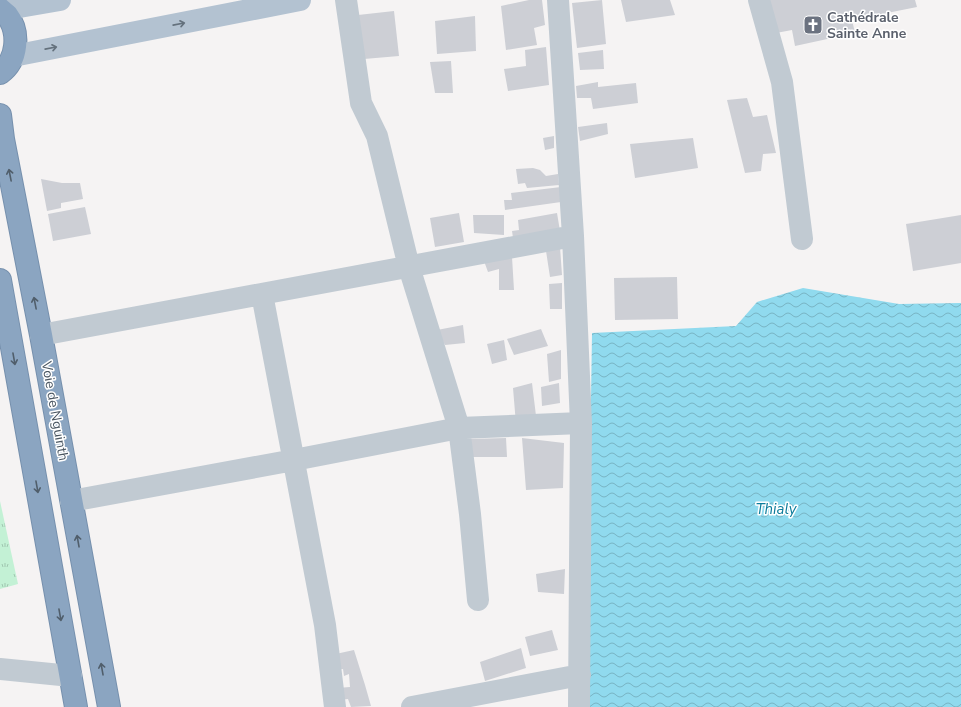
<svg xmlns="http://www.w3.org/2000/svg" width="961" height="707" viewBox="0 0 961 707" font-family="'Nunito Sans',sans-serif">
  <defs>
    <pattern id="park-tufts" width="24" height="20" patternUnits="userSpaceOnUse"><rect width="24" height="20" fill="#c3f1d5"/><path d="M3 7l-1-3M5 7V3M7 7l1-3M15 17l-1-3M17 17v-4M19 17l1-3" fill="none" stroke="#a0c6b0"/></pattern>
    <pattern id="water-waves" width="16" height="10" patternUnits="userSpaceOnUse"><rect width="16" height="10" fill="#90daee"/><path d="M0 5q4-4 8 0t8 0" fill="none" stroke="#78b4c4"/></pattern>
  </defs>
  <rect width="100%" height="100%" fill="#f5f3f3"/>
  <path fill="url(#park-tufts)" d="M0 501 18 584 0 589Z"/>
  <path fill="url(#water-waves)" d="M803 288 899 304 961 303V707H590L589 535 592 333 736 326 757 302Z"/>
  <path fill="#cdcfd5" d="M529 0H542L545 25 534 28 537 45 506 50 501 6Z
    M602 0 606 44 577 48 572 3Z
    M621 0H670L675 15 626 22Z
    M769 0H915L917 7 852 20 855 33 795 46 792 30 776 33Z
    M394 11 399 56 364 59 358 15Z
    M475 16 476 51 437 54 435 21Z
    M546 47 549 85 508 91 504 69 526 66 525 50Z
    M603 50 604 69 580 70 578 53Z
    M451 61 453 93H435L430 62Z
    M598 82V87L636 83 638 103 593 109 591 98H577L576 86Z
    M747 98 753 117 767 115 776 153 763 154 761 171 745 173 727 100Z
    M607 123 608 134 580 141 578 127Z
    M554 136V148L545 150 543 138Z
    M693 138 698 168 635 178 630 144Z
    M533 168 540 170 546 176 558 174 559 185 527 188 525 183 518 184 516 169Z
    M41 179 62 183H80L83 199 61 203V208L47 211Z
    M561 187V202L505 210 504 200H512L511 193Z
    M85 207 91 234 53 241 48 214Z
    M459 213 464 242 435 247 430 218Z
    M557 213 560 231 513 238 512 231 519 230 518 220Z
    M473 215H504V235L474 233Z
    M961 215V263L913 271 906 224Z
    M560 247 562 275 550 277 546 251Z
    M512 257 514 290H499V269L488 272 484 261Z
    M677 277 678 319 615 320 614 278Z
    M562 283V309H550L549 284Z
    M463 325 465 343 445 345 437 330Z
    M541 329 548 346 514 355 507 339Z
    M504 340 507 360 492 364 487 344Z
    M561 350V379L549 382 547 354Z
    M532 383 537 424H516L513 388Z
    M559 383 560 403 542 406 541 387Z
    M506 438 507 457H473L470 439Z
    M522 438 564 443 563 488 526 490Z
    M565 569 564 594 538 592 536 574Z
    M552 630 558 650 530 656 525 637Z
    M521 648 526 668 485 681 480 662Z
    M354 650 365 685 371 706 351 707 348 699 340 700 337 688 350 687 349 674 344 676 343 669 333 670 331 655Z"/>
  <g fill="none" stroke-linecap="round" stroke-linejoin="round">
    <defs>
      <path id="highway" d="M0 9C2 11 5 13 7 15 20 32 18 60 0 73
        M0 115 3 139 41 335 109 707
        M0 280 76 707"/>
    </defs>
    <use href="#highway" stroke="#7690ad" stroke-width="24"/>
    <path stroke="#c1cad2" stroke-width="22" d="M346 0 361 103 377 136 409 267 459 428 470 514 478 600
      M558 0 573 236 581 423 579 707
      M759 0 782 82 802 239
      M262 294 325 625 335 707
      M41 335 573 236
      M71 501 294 460 459 428 581 423
      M0 669 71 676
      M412 707 580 675"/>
    <path stroke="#b3c2d1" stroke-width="22" d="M2 10 60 0
      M13 56 300 0"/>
    <use href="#highway" stroke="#8ba5c1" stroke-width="22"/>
  </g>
  <defs><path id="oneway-shaft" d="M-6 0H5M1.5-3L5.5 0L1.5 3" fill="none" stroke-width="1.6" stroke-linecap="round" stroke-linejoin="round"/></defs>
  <g stroke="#64717d">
    <use href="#oneway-shaft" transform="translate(179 24) rotate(-11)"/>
    <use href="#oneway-shaft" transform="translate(51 48) rotate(-11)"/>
  </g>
  <g stroke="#505e6b">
    <use href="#oneway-shaft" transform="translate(10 175) rotate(-101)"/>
    <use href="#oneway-shaft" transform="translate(35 303) rotate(-101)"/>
    <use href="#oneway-shaft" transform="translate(14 359) rotate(80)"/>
    <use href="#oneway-shaft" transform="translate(37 487) rotate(80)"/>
    <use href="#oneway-shaft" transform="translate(78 541) rotate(-100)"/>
    <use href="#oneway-shaft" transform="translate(60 615) rotate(80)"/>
    <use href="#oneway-shaft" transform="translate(102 669) rotate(-100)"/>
  </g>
  <defs>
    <symbol id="church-square" viewBox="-11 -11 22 22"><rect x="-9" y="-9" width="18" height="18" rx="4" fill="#6b7280" stroke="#fff"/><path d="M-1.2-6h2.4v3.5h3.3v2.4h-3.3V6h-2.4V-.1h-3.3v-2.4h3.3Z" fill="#fff"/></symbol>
  </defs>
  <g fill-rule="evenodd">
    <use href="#church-square" x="802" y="14" width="22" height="22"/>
  </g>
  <g text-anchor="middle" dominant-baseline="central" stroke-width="3" stroke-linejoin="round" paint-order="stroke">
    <g font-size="14" font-weight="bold" fill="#5b616d" stroke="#fff" text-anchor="start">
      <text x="827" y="17">Cathédrale<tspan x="827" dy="16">Sainte Anne</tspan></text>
    </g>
    <g font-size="14" fill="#4a5661" stroke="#fff">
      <text transform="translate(55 411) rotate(80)">Voie de Nguinth</text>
    </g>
    <g font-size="15" font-style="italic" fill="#0c7c9b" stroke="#fff">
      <text x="776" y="509">Thialy</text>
    </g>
  </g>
</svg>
